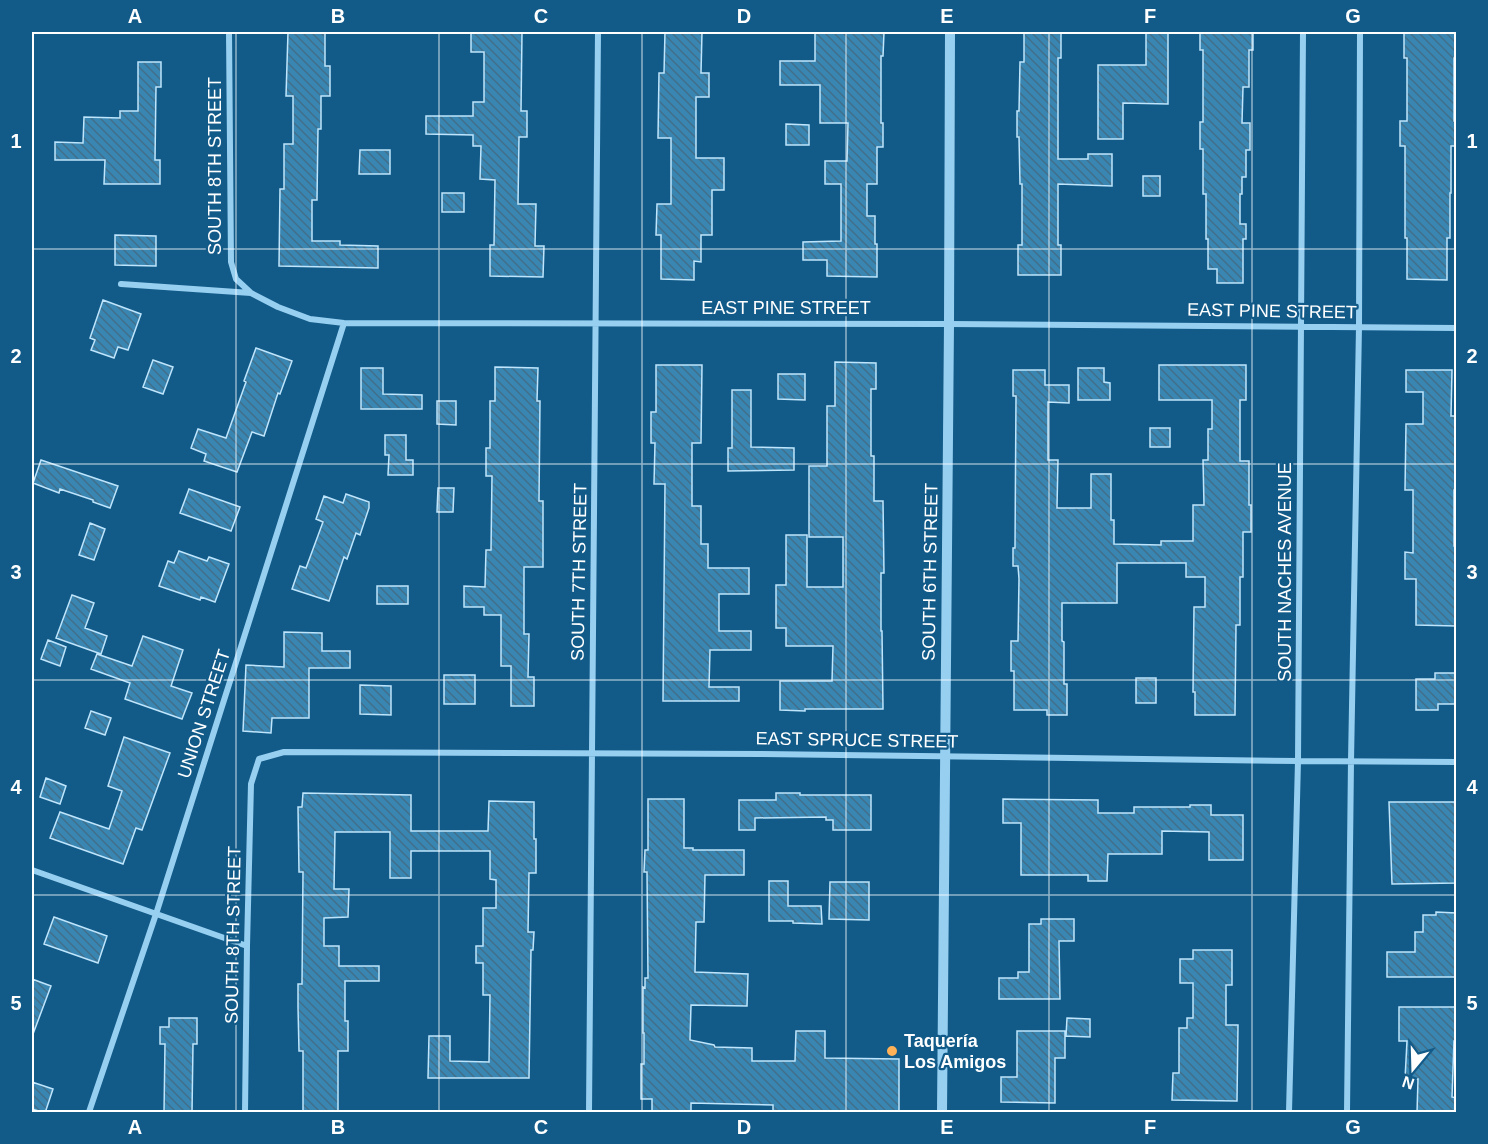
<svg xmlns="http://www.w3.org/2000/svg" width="1488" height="1144" viewBox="0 0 1488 1144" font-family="Arial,sans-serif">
  <defs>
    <pattern id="building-back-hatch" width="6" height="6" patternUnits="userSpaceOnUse" patternTransform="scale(1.5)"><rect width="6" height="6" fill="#3a86b3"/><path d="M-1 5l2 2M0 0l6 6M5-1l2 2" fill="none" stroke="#416f8a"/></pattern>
  </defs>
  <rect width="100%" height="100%" fill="#125b89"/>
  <path fill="url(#building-back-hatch)" stroke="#bee5fc" stroke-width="1.5" d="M288 32H325V66H330V96H321V129H318L317 200H312V241H340V245L378 246V268L279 266 280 189H284V144H293V96H286Z
    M471 32H522L521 111H527V137H519L518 204H536L535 246H544L543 277 490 276V245H494L495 180 480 179 481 146H473V135L426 134V116H473V102H484V52H471Z
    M665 32H702L701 73H709V97H696V158H724V190H712V235H701V262L694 261V280L661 279V235H656L657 204H671V138H658L659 73H664Z
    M815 32H884L883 56H881V123H883V147H877V184H867V216H875V244H877V277L827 276V260H803V242L841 241V184H825V161H847L848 123H820V85H780V61H815Z
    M1024 32H1061V58H1058V159H1088V154H1112V186L1058 184V245H1061V275H1018V245H1022V184H1020L1019 137H1017V111H1019L1020 62H1024Z
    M1146 32H1168V104L1123 103V139H1098V65H1146Z
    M1200 32H1253V50H1249V87H1243L1242 123H1250V150H1246V177H1242V194H1240V224H1246V239H1243V283H1217V269H1208V239H1206V194H1203V149H1200V122H1203V50H1200Z
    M1404 32H1456V58H1454V121H1456V146H1451V193H1450V238H1447V280L1407 279V238H1405V146H1400V121H1407V58H1404Z
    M138 62H161V87H156L155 160H160V184H104L105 160H55V142L83 143 84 117 120 118V111H138Z
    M786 124 809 125V145H786Z
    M360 150H390V174H359Z
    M1143 176H1160V196H1143Z
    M442 193H464V212H442Z
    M115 235 156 236V266L115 265Z
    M103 300 141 314 128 350 118 347 114 358 91 350 95 340 90 338Z
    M256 348 292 361 280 394 278 393 264 436 252 432 237 472 204 461 206 454 191 448 198 429 226 438 246 382 244 381Z
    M153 360 173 367 163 394 143 387Z
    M835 362 876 363V389H871V456H874V501H883L884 573H881V631H882L883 709H805V711L780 710V681H832L833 646H786V628H776V585H786V535H807V587H843V537H809V466H827V406H835Z
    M656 365H702L701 443H692V506H701V544H708V568H749V594H719V631H751V650H710L709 687H739V701H663L665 484H654L655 443H651V412H656Z
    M1159 365H1246V400H1240V461H1249V505H1251V532H1243V577H1240V625H1236L1235 715H1195V692H1193L1194 607H1205V577H1186V563H1117V603H1062V641L1064 642V684H1067V715H1047V710H1014V671H1011V641H1018L1019 579 1018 566H1013V548H1015L1016 396H1013V370H1045V385H1069V403L1048 402V460H1058L1057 508H1091V474H1111V520H1114V544L1161 545V541H1193V505H1204L1203 460H1208V429H1212V400H1159Z
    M495 367 538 368 537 401H540L539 501H543V567H524V634H529L528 677H534V706H511V666H501V615H484V607H464V586L485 587 486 550H491L492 476H486V448H490V401H495Z
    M361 368H383V394L422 395V409H361Z
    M1078 368H1104V382L1110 383V400H1078Z
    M1406 370H1452L1451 416H1456V490H1454V546H1456V626L1416 625V579H1405V552L1413 553V490H1405L1406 424H1423V392H1406Z
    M778 374H805V400L778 399Z
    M732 390H751V447L794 448V470L728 471V448H732Z
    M437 401H456V425L437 424Z
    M1150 428H1170V447H1150Z
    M385 435H406V460H413V475H388L389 455H385Z
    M41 460 118 486 110 508 93 502V500L60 489 59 493 33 483Z
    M438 488H454L453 512H437Z
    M189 489 240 507 231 531 180 513Z
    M346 494 369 502V508L360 535 356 533 347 559 344 557 329 601 292 589 300 566 306 568 323 522 316 519 324 496 343 503Z
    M90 523 105 529 94 560 79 555Z
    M179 551 207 561 209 557 229 564 215 602 201 597 200 600 159 586 168 561 174 563Z
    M377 586H408V604H377Z
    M72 595 94 603 85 628 107 636 101 654 56 638Z
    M284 632 322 633V651H350V668H309V718H272L271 733 243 731 246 665 284 667Z
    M143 636 183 650 171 686 192 693 182 719 125 699 130 683 91 669 97 654 132 666Z
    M48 640 66 647 60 666 41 659Z
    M1435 673H1456V704H1438V710H1416V679H1435Z
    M444 675H475V704H444Z
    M1136 678H1156V703H1136Z
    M360 685 391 686V715L360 714Z
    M91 711 111 718 105 735 85 728Z
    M124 737 170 753 142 830 136 828 123 864 50 838 60 812 109 829 122 791 108 786Z
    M46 778 66 786 60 804 40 797Z
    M303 793 411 795V831H488L489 801 534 802V839H536V873H529L528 932H534L533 950H531L529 1078H428L429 1036H450V1061L489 1062 490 995H483V963H476V946H483V908H496V880L490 879V851H411V878H390V832H335L334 889H349L348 917 324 918V946H339V966H379V981H345V1021H348V1051H338V1113H303V1051H299L298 1007V984H302L303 872H299L298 807H302Z
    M776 793H800V795H871V830H833V820H826V817L755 818V830H739V800H776Z
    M648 799H684V848H693V850H744V875H705L704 922H696L695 972 748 974 747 1006 691 1005 690 1040 714 1045 715 1047 752 1048V1061H795L796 1031H825V1058L899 1059V1113H773V1105L691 1103V1113H652V1099H641V1064H644V1033H643V987L645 988V978H648L647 872H644L645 850H648Z
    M1003 799 1098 800V813H1134V807H1190V805H1211V815H1243V860H1209V832L1162 831V854H1108L1107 881H1088V875H1021V823H1003Z
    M1389 802H1456V883L1392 884Z
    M769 881H788V906H821L822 924 793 923V921H769Z
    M830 882H869V920L829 919Z
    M1436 912 1456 913V977H1387V952H1415V932H1423V915H1436Z
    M54 917 107 936 98 963 44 944Z
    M1041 919H1074V941H1059L1060 999H999V978H1018V972H1029V924H1041Z
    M1193 950H1232V985H1226V1025H1238L1237 1101 1172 1100 1173 1073H1179V1028H1187V1018H1193V983H1180V959H1193Z
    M32 979 51 986 33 1034H32Z
    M1399 1007H1456V1041H1454L1452 1097 1456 1098V1113H1417L1418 1079H1405L1407 1041H1399Z
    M169 1018H197V1044H193L192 1113H164L165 1044H160V1027H169Z
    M1067 1018 1090 1019V1037L1066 1036Z
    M1017 1031H1065V1058H1055V1103L1001 1102V1077H1017Z
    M32 1082 53 1089 45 1113 32 1109Z"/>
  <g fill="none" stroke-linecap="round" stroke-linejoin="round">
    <path stroke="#97cff1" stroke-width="6" d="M229 32 231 262 236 279 250 292
      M121 284 251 293 278 307 310 319 344 323 949 324 1456 328
      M32 870 247 946
      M89 1112 156 914 344 323
      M245 1112 247 946 251 784 259 759 284 752 762 754 1298 761 1456 762
      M589 1112 598 32
      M1289 1112 1298 761 1303 32
      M1347 1112 1351 761 1359 327 1360 32"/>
    <path stroke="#97cff1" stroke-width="10" d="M942 1112 949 324 950 32"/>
  </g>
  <path fill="none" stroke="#fff" stroke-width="1.5" stroke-opacity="0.55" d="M236 32V1112M439 32V1112M642 32V1112M846 32V1112M1049 32V1112M1252 32V1112M32 249H1456M32 464H1456M32 680H1456M32 895H1456"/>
  <circle fill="#ffb157" stroke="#125b89" stroke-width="2" cx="892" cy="1051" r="6"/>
  <g text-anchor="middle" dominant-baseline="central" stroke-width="4.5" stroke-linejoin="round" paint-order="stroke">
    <g font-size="18" fill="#fff" stroke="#125b89">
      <text transform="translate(215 166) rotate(-90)">SOUTH 8TH STREET</text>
      <text x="786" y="308">EAST PINE STREET</text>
      <text transform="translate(1272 311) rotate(1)">EAST PINE STREET</text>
      <text transform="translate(579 572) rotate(-89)">SOUTH 7TH STREET</text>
      <text transform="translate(930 572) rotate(-89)">SOUTH 6TH STREET</text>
      <text transform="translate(1285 572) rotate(-90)">SOUTH NACHES AVENUE</text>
      <text transform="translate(204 714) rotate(-72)">UNION STREET</text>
      <text transform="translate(857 740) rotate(1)">EAST SPRUCE STREET</text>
      <text transform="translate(233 935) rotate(-89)">SOUTH 8TH STREET</text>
    </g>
    <g font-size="18" font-weight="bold" fill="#fff" stroke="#125b89" text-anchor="start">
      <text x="904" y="1041">Taquería<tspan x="904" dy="21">Los Amigos</tspan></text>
    </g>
  </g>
  <rect width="1488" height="1144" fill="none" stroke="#125b89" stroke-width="66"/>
  <g transform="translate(1413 1069) rotate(199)" stroke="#125b89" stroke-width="4.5" paint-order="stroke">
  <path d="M0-4.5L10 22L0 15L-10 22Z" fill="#ffffff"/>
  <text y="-9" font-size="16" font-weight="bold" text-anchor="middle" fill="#ffffff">N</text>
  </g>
  <rect x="33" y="33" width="1422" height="1078" fill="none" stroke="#fff" stroke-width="2"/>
  <g font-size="20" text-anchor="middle" font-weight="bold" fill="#fff">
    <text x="135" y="23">A</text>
    <text x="338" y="23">B</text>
    <text x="541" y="23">C</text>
    <text x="744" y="23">D</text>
    <text x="947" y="23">E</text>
    <text x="1150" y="23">F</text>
    <text x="1353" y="23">G</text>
    <text x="16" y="148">1</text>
    <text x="1472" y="148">1</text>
    <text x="16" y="363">2</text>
    <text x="1472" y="363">2</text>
    <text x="16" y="579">3</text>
    <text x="1472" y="579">3</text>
    <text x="16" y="794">4</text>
    <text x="1472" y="794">4</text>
    <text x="16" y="1010">5</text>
    <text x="1472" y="1010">5</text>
    <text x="135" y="1134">A</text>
    <text x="338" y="1134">B</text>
    <text x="541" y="1134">C</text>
    <text x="744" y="1134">D</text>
    <text x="947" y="1134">E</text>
    <text x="1150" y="1134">F</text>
    <text x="1353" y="1134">G</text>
  </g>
</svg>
